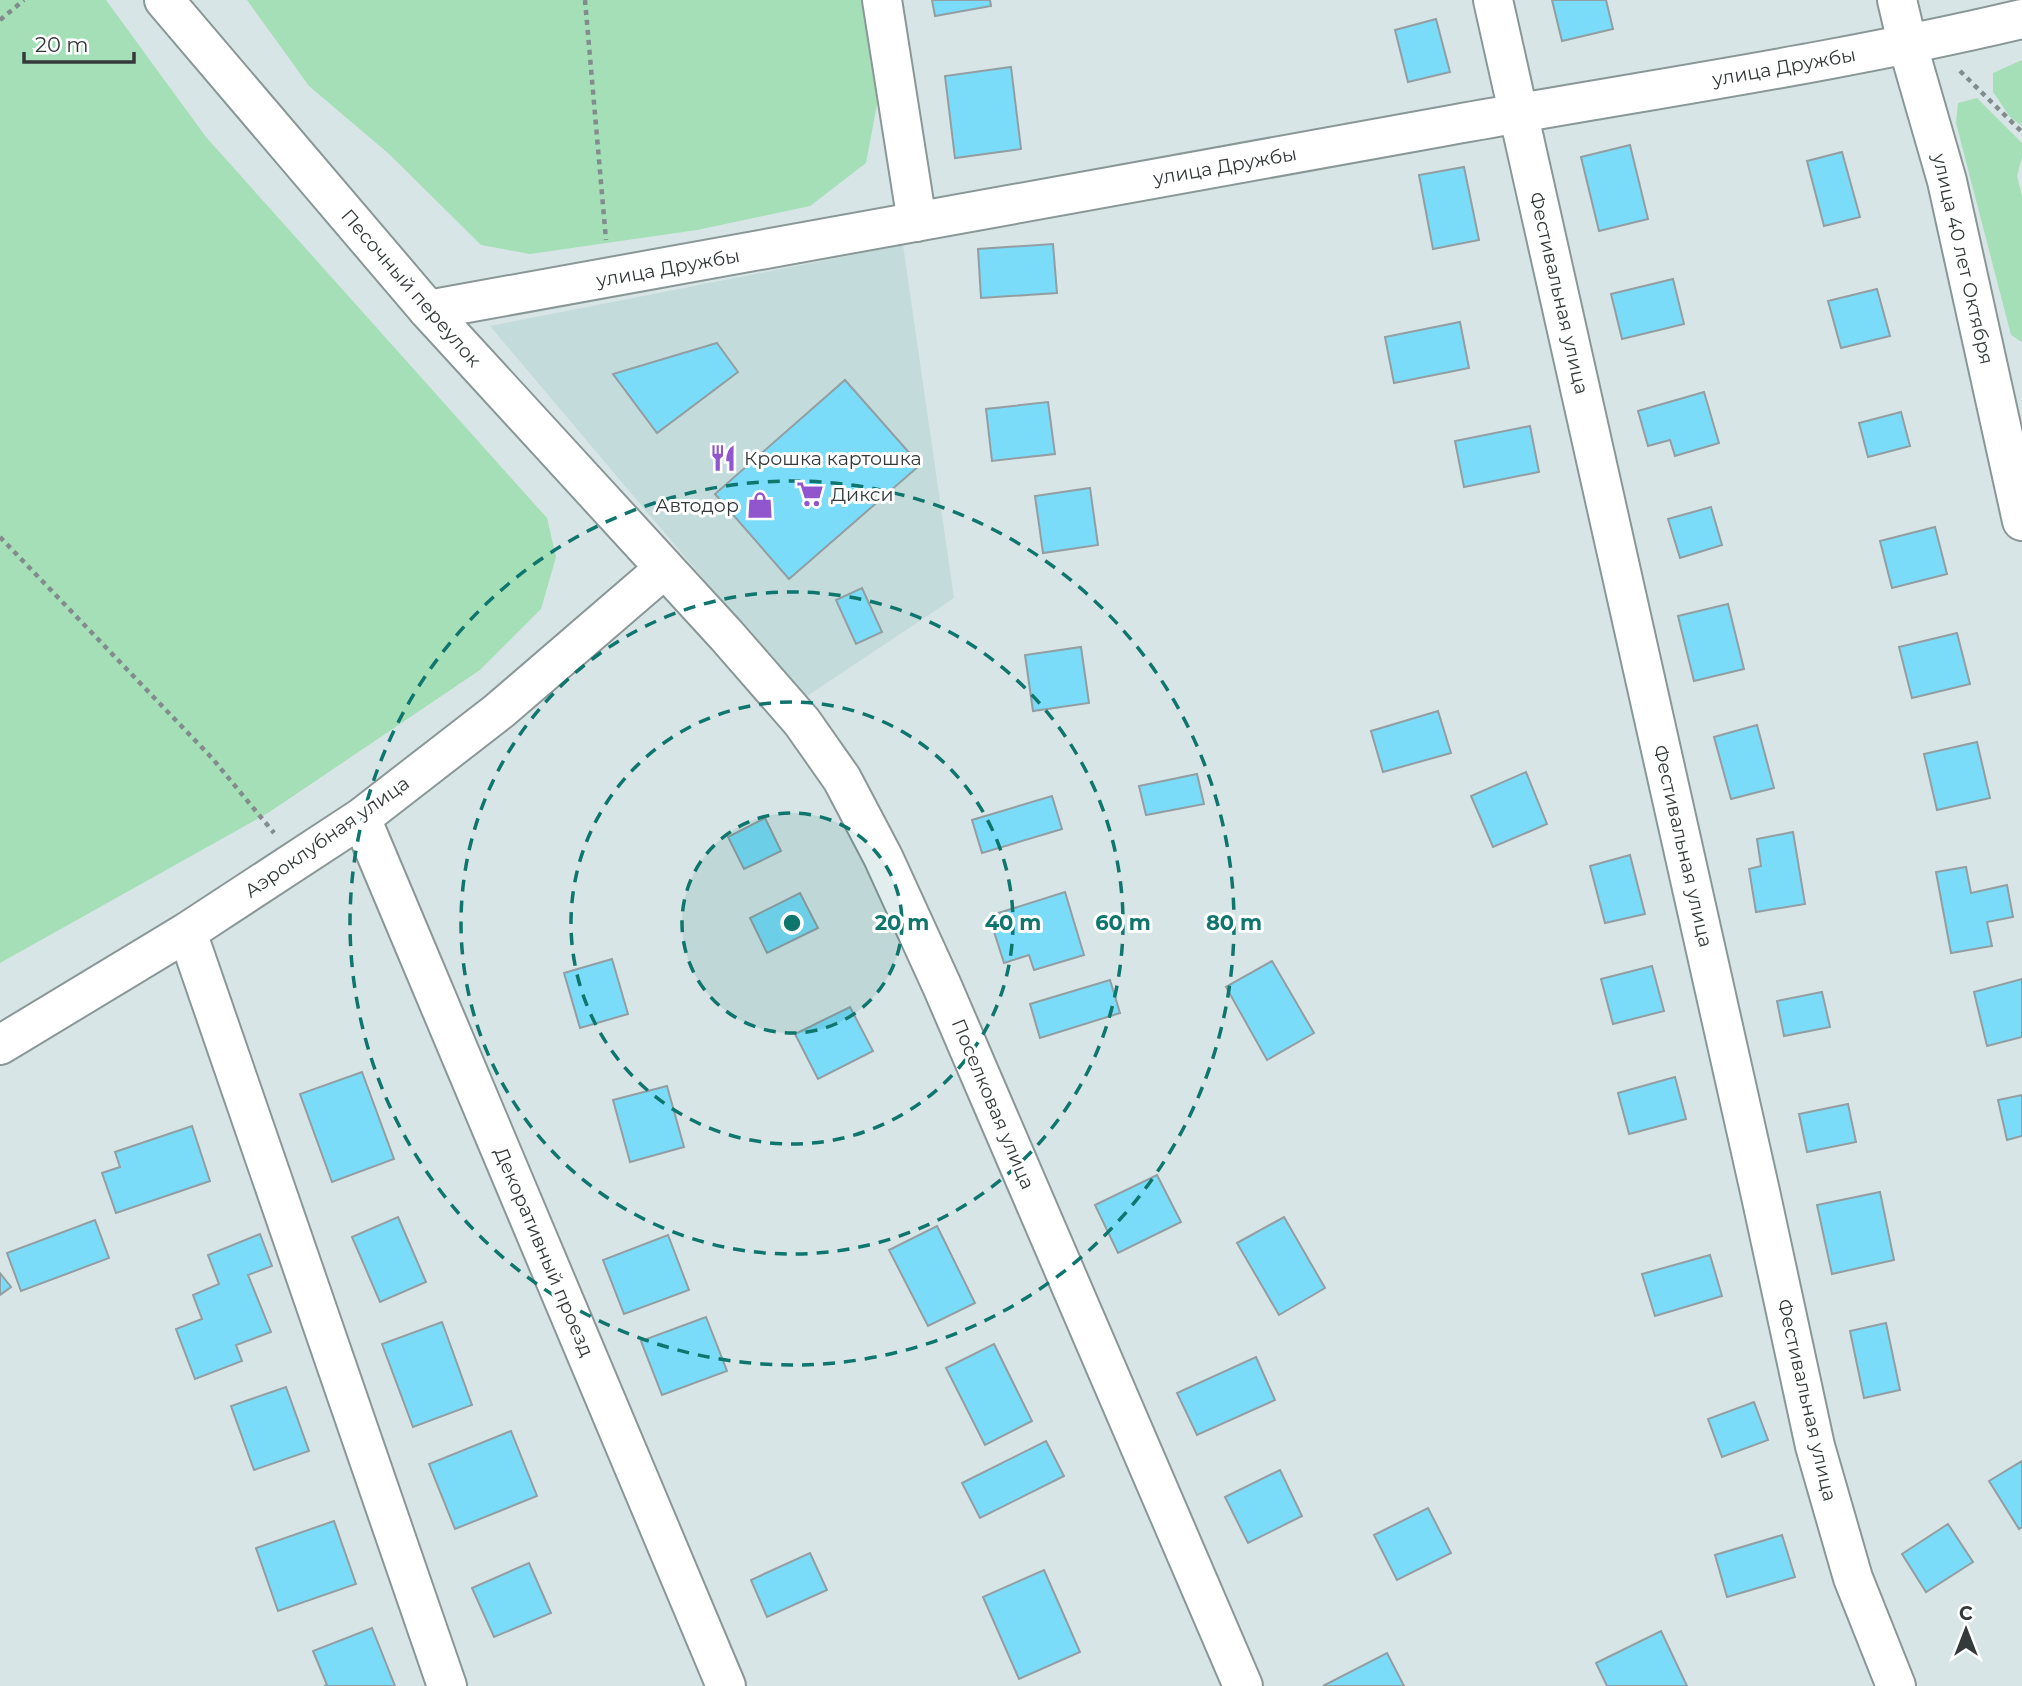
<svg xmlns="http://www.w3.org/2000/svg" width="2022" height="1686" viewBox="0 0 2022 1686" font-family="Montserrat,sans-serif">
  <rect width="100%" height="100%" fill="#d8e5e6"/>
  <path fill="#c4dbdb" d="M903 245 954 598 804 698 490 326Z"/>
  <path fill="#a4dfb8" d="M0 0H106L206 137 547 518 556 557 541 609 480 670 268 813 0 963Z
    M247 0H884L878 99 866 163 810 206 697 230 530 254 481 245 389 154 309 86Z
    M2022 60V126L2010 117 1993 92V73Z
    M1977 98 2022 143V157L2017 176 2022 196V342L2011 335 1956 123 1958 103Z"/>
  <path fill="#7adcf9" stroke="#929ea2" stroke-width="2" d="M932 0H990L991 6 935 16Z
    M1552 0H1606L1613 29 1562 41Z
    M1436 19 1450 72 1408 82 1395 30Z
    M1011 67 1021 149 955 158 945 76Z
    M1630 145 1648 219 1599 231 1581 157Z
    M1842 152 1860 217 1824 226 1807 161Z
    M1464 167 1479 240 1433 249 1419 175Z
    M1053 244 1057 293 981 298 978 249Z
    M1673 279 1684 324 1622 339 1611 294Z
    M1877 289 1890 336 1841 348 1828 301Z
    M1460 322 1469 368 1394 383 1385 337Z
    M717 343 738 372 657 433 613 374Z
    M845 380 920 465 789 579 715 494Z
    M1704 392 1719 443 1675 456 1670 440 1648 446 1638 411Z
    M1048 402 1055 454 992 461 986 409Z
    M1901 412 1910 446 1868 457 1859 423Z
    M1530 426 1539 472 1464 487 1455 441Z
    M1090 488 1098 545 1043 553 1035 496Z
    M1711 507 1722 545 1680 558 1668 519Z
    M1935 527 1947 574 1892 588 1880 541Z
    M862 588 882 632 856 644 836 600Z
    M1728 604 1744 669 1694 681 1678 616Z
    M1957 633 1970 684 1912 698 1899 647Z
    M1081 647 1089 703 1033 711 1025 655Z
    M1438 711 1451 753 1383 772 1371 731Z
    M1757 725 1774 788 1731 799 1714 737Z
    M1977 742 1990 798 1937 810 1924 754Z
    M1526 772 1547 824 1493 847 1471 796Z
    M1197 774 1204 804 1146 815 1139 786Z
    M1052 796 1062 829 982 853 972 820Z
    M765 818 781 851 744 869 728 837Z
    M1793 832 1805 904 1756 912 1749 869 1761 866 1757 839Z
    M1630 855 1645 914 1605 923 1590 866Z
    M1966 867 1971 893 2007 885 2013 917 1987 922 1992 946 1951 953 1936 872Z
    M1065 892 1084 955 1034 970 1029 955 1004 963 989 916Z
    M800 893 818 928 767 953 750 918Z
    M612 959 628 1014 580 1028 564 973Z
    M1272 961 1314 1033 1267 1060 1226 987Z
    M1652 966 1664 1011 1613 1024 1601 979Z
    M2022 979V1037L1987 1046 1974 992Z
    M1110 980 1120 1013 1040 1038 1030 1004Z
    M1822 992 1830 1027 1784 1036 1777 1001Z
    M850 1007 873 1051 818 1079 795 1034Z
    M362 1072 394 1159 332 1182 300 1094Z
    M1675 1077 1686 1119 1629 1134 1618 1093Z
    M667 1086 684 1147 630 1162 613 1100Z
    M2022 1095V1136L2007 1140 1998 1100Z
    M1848 1104 1856 1142 1807 1152 1799 1114Z
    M192 1126 210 1181 116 1213 102 1173 120 1167 115 1152Z
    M1157 1175 1181 1222 1118 1253 1095 1205Z
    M1880 1192 1894 1260 1832 1274 1817 1205Z
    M398 1217 426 1282 380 1302 352 1237Z
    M1284 1217 1325 1288 1279 1315 1237 1243Z
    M95 1220 109 1258 21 1291 7 1253Z
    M937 1226 975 1303 928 1326 889 1250Z
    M260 1234 272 1266 248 1275 271 1332 236 1345 242 1361 195 1379 176 1329 202 1319 193 1295 219 1284 208 1255Z
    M668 1235 689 1290 624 1314 603 1260Z
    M1710 1255 1722 1296 1655 1316 1642 1274Z
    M0 1273 11 1287 0 1295Z
    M706 1317 727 1371 662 1395 641 1341Z
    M442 1322 472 1405 413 1427 382 1344Z
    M1886 1323 1900 1390 1864 1398 1850 1331Z
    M994 1344 1032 1421 985 1445 946 1368Z
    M1256 1357 1275 1400 1197 1435 1177 1393Z
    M286 1387 309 1451 254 1470 231 1406Z
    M1754 1402 1768 1440 1722 1457 1708 1419Z
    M511 1431 537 1496 455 1529 429 1464Z
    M1046 1441 1064 1476 980 1518 962 1483Z
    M2022 1461V1527L2019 1529 1989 1481Z
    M1280 1470 1302 1516 1248 1543 1225 1497Z
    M1428 1508 1451 1553 1397 1580 1374 1535Z
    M334 1521 356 1584 278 1611 256 1548Z
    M1948 1524 1973 1562 1926 1592 1902 1554Z
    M1782 1535 1795 1577 1727 1597 1715 1555Z
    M810 1553 827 1590 767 1617 751 1580Z
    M529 1563 551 1613 494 1637 472 1588Z
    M1044 1570 1080 1652 1019 1679 983 1597Z
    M372 1628 395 1686H324L327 1685 313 1651Z
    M1661 1631 1687 1686H1607L1596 1663Z
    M1387 1653 1404 1686H1323Z"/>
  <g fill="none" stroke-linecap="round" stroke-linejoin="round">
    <defs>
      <path id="minor" d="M882 0 917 222
        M1493 0 1761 1196 1815 1446 1853 1578 1896 1686
        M1897 0 1908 46 1947 181 2022 521
        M428 310C768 250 1107 187 1446 126 1638 91 1832 64 2022 19
        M361 818 726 1686
        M187 932 447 1686
        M0 1045 187 932 361 818 499 711 664 569"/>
      <path id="major" d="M164 0 428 310 727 636 802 722 842 779 883 857 942 986 1243 1686"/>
    </defs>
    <use href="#minor" stroke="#8a9797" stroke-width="42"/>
    <use href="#major" stroke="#8a9797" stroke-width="42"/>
    <path stroke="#838c8c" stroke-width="4.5" stroke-dasharray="5 5" stroke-linecap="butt" d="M585 0 606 240
      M0 20 24 0
      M1960 71 2022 132
      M0 537 212 758 274 833"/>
    <use href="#minor" stroke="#fff" stroke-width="38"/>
    <use href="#major" stroke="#fff" stroke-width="38"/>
  </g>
  <circle cx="792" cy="923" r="110" fill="#0f766e" fill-opacity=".12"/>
  <g fill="none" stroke="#0f766e" stroke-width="3.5" stroke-dasharray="12 9">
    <circle cx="792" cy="923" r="110"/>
    <circle cx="792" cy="923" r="221"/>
    <circle cx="792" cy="923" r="331"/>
    <circle cx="792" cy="923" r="442"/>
  </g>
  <defs>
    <symbol id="restaurant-bare" viewBox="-9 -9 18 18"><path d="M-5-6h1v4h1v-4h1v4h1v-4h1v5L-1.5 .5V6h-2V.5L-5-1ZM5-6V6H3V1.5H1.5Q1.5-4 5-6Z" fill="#9156cd" stroke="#fff" stroke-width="2.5" paint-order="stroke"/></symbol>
    <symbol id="supermarket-bare" viewBox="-9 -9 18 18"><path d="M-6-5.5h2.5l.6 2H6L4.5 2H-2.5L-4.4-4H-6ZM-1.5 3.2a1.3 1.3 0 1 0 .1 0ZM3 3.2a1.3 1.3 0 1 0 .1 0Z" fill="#9156cd" stroke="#fff" stroke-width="2.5" paint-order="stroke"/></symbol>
    <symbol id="shop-bare" viewBox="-9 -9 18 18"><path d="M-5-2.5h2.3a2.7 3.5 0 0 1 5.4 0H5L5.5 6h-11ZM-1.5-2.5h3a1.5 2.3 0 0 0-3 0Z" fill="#9156cd" stroke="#fff" stroke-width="2.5" paint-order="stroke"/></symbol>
  </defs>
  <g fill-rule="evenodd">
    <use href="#restaurant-bare" x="704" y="439" width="38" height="38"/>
    <use href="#supermarket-bare" x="791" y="475" width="38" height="38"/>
    <use href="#shop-bare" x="741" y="486" width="38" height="38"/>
  </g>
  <g text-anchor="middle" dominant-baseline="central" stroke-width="6" stroke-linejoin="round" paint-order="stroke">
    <g font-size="19" fill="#343a3a" stroke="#fff">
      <text transform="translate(1784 67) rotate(-10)">улица Дружбы</text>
      <text transform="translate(1225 166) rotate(-10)">улица Дружбы</text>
      <text transform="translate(1963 259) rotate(77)">улица 40 лет Октября</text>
      <text transform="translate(668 268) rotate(-10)">улица Дружбы</text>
      <text transform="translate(411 288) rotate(49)">Песочный переулок</text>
      <text transform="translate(1559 293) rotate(77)">Фестивальная улица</text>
      <text transform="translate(327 837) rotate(-35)">Аэроклубная улица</text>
      <text transform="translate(1683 846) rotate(77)">Фестивальная улица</text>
      <text transform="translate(993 1104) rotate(67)">Поселковая улица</text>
      <text transform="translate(544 1252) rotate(67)">Декоративный проезд</text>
      <text transform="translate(1807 1400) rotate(77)">Фестивальная улица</text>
    </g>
    <g font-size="19" fill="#343a3a" stroke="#fff" text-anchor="start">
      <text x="744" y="458">Крошка картошка</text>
      <text x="831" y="494">Дикси</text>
      <text x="739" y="505" text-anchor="end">Автодор</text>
    </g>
  </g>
  <circle cx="792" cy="923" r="10" fill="#0f766e" stroke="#fff" stroke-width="3.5"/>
  <g font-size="21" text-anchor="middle" font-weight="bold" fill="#0f766e" stroke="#fff" stroke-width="6" stroke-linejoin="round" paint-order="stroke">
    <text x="902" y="930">20 m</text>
    <text x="1013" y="930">40 m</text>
    <text x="1123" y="930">60 m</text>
    <text x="1234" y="930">80 m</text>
  </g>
  <g transform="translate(1966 1630)" stroke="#ffffff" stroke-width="5" paint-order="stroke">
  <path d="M0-5L12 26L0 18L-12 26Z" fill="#343a3a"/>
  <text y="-10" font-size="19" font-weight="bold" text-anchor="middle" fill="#343a3a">С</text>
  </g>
  <path d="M24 52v10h110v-10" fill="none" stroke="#343a3a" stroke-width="3.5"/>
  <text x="35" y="52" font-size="21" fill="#343a3a" stroke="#ffffff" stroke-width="5" paint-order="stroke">20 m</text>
</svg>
